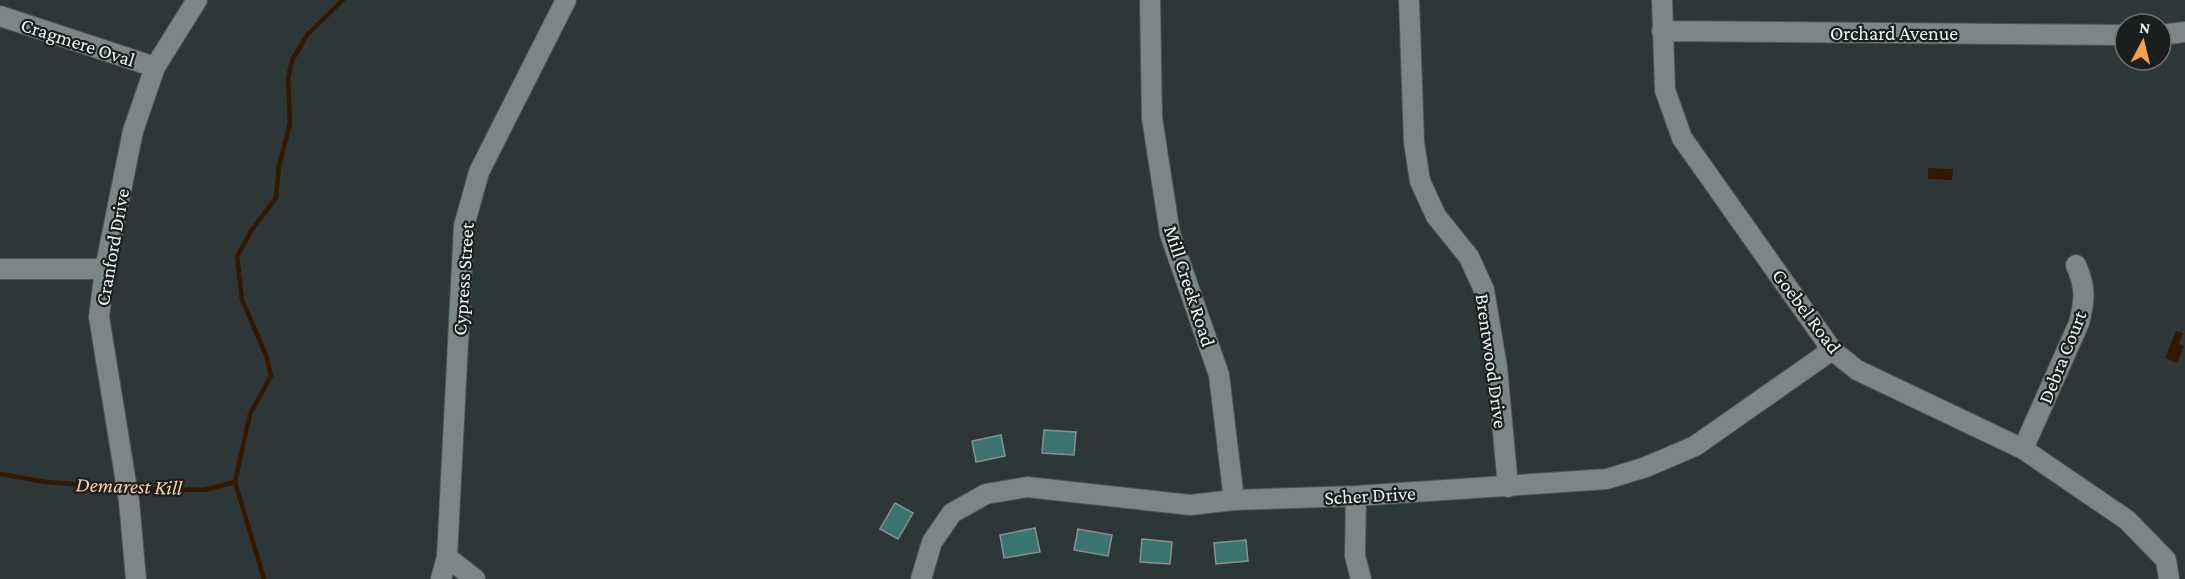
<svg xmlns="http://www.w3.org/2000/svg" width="2185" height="579" viewBox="0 0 2185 579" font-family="'Crimson Pro',serif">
  <rect width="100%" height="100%" fill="#2e3737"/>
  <path fill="#341800" d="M1928 168 1953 169 1952 180 1928 179Z
    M2176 331 2183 333 2179 344 2184 346 2177 363 2165 358Z"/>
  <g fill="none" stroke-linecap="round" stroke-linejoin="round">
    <path stroke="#341800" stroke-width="4.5" d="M0 474 46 482 122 488
      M235 482 250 414 271 376 266 355 242 300 237 257 251 231 276 198 279 166 290 124 288 79 292 60 308 34 343 0
      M235 482 264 579
      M133 489 204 490 235 482"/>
  </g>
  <path fill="#3a7370" stroke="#879190" stroke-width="1.5" d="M1044 430 1076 432 1074 455 1042 453Z
    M1001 435 1005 456 976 462 972 441Z
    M895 503 913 513 898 539 880 529Z
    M1035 528 1040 552 1004 558 1000 535Z
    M1078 529 1112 535 1108 556 1074 550Z
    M1142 539 1172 542 1170 564 1140 562Z
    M1246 540 1248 561 1216 564 1214 543Z"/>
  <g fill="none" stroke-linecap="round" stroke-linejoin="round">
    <defs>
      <path id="minor" d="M1150 0 1152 118 1170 234 1219 375 1234 500
        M1409 0 1414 142 1420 181 1436 216 1469 257 1484 290 1497 367 1508 487
        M1662 0 1665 90 1682 138 1832 350 1857 370 2023 449 2127 520 2166 560 2169 579
        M0 16 155 67
        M1662 31 2125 35
        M2161 35 2185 32
        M0 269H105
        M2023 449 2079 323C2085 299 2086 288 2076 265
        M1356 496 1355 556 1361 579
        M447 557 475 579
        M136 579 129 501 99 317 105 269 133 131 155 67 197 0
        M441 579 447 557 464 226 479 172 566 0
        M921 579 932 542 952 513 986 494 1027 487 1190 505 1234 500 1356 496 1607 479 1646 467 1695 446 1832 350"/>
    </defs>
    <use href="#minor" stroke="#4e5656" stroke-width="22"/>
    <use href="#minor" stroke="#7c8686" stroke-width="20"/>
  </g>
  <g text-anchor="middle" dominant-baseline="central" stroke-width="4.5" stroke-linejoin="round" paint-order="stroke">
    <g font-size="20" fill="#eef4f4" stroke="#1a1e1d">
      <text x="1894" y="33">Orchard Avenue</text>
      <text transform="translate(78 42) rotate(18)">Cragmere Oval</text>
      <text transform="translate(112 247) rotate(-80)">Cranford Drive</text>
      <text transform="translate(463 279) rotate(-86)">Cypress Street</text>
      <text transform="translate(1190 286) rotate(72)">Mill Creek Road</text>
      <text transform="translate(1807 311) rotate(53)">Goebel Road</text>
      <text transform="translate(2062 357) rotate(-68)">Debra Court</text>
      <text transform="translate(1492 361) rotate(82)">Brentwood Drive</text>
      <text transform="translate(1370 495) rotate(-3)">Scher Drive</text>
    </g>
    <g font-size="21" font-style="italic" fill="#fdcfa9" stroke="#1a1e1d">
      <text transform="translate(129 486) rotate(2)">Demarest Kill</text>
    </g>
  </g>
  <g transform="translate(2143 42) rotate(7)"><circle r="28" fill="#1a1e1d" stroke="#6f7473" stroke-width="1.5"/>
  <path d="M0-4.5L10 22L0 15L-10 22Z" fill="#f9a04c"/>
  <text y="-9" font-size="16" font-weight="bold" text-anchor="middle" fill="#eef4f4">N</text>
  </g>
</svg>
